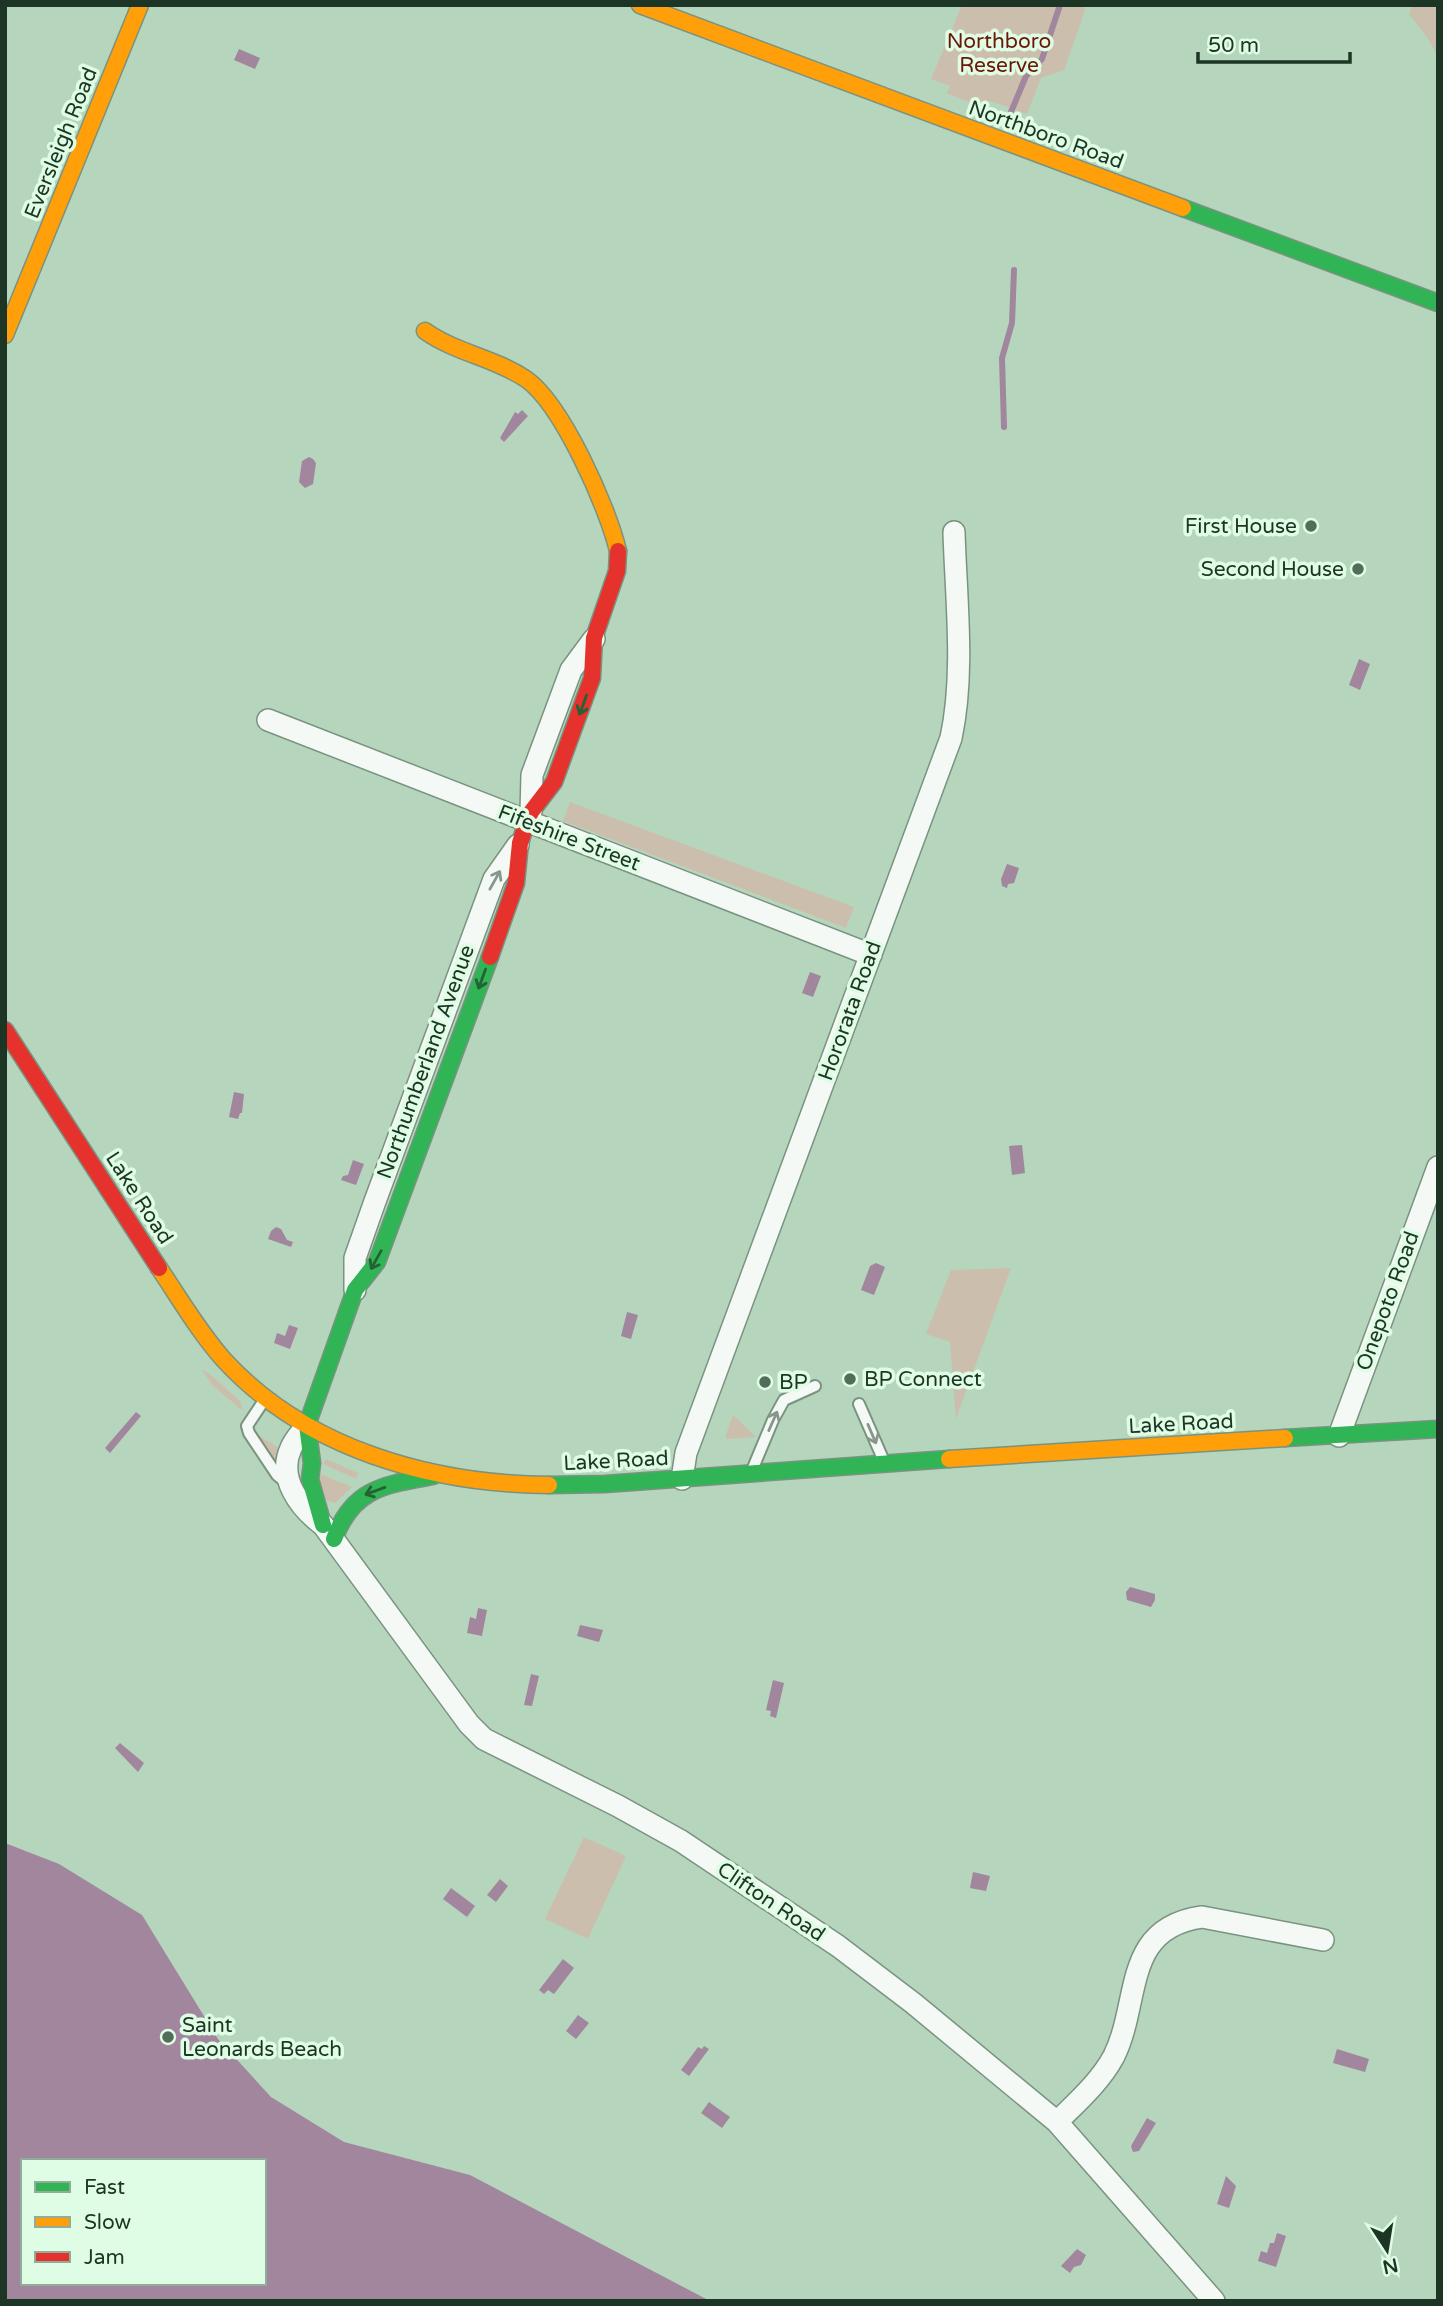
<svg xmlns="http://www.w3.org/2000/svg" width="1443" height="2306" viewBox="0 0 1443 2306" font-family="'Varela Round',sans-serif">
  <rect width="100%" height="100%" fill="#b5d6bd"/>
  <path fill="#ccbeac" d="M962 5H1085L1084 14 1064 70 1041 78 1027 114 991 101 975 105 947 93 950 86 931 79Z
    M1412 5H1438V57L1427 37 1409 14Z
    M570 802 854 907 846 928 563 821Z
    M1011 1268 956 1419 950 1342 926 1334 951 1270Z
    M201 1369 211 1375 241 1402 242 1410 213 1386Z
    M733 1415 756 1437 727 1439 725 1437Z
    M255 1433 282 1450 277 1467Z
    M326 1459 358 1473 356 1479 323 1464Z
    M318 1473 352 1487 335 1503 326 1500Z
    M584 1837 626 1856 588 1939 545 1919Z"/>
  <path fill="#a1869e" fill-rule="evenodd" d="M239 49 260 58 255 69 234 60Z
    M522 410 528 416 504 442 500 438 515 412 518 414Z
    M309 457 313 459 316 463 313 484 305 488 299 482 302 461Z
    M1359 659 1370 664 1360 690 1349 685Z
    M1007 864 1019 868 1014 883 1008 884 1007 888 1002 886 1001 879Z
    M810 972 821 976 813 997 802 993Z
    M234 1092 244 1094 242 1113H240L238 1119 229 1117Z
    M1022 1145 1025 1173 1012 1175 1009 1146Z
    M353 1160 364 1164 356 1185 341 1180 343 1176 348 1175Z
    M276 1227 281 1229 287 1240 293 1242 291 1247 268 1239 271 1231Z
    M876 1263 885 1267 874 1295 861 1290 870 1266Z
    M627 1312 638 1315 631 1339 621 1336Z
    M289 1325 298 1328 290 1349 274 1343 277 1333 285 1336Z
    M136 1412 141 1416 110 1453 105 1448Z
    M1130 1587 1155 1594V1600L1151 1607 1127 1600 1126 1592Z
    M478 1608 487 1610 482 1636 467 1633 470 1617 476 1619Z
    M580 1625 603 1630 599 1642 577 1636Z
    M531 1674 539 1676 532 1706 524 1705Z
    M773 1680 784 1683 776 1718 770 1716 771 1711 766 1710Z
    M120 1743 144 1763 138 1772 115 1748Z
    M5 1843 59 1864 142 1915 218 2039 271 2097 344 2142 470 2175 710 2301H5ZM23 2161H264V2283H23Z
    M973 1872 990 1876 986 1891 970 1888Z
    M500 1879 508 1886 496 1902 487 1895Z
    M451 1888 475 1906 467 1917 443 1899Z
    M563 1959 574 1968 554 1994 548 1990 544 1994 539 1990Z
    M578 2015 589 2023 576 2039 566 2031Z
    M704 2046 709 2049 689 2076 681 2070 698 2047 702 2049Z
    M1337 2049 1369 2059 1365 2072 1333 2063Z
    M709 2102 730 2117 722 2128 701 2113Z
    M1147 2118 1156 2123 1139 2151 1133 2152 1131 2146Z
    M1226 2176 1236 2186 1229 2208 1217 2204Z
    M1277 2233 1286 2236 1276 2267 1258 2261 1261 2251 1267 2253 1270 2243H1274Z
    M1077 2249 1086 2255 1081 2265 1074 2267 1070 2273 1061 2266Z"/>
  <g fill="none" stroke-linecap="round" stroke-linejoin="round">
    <path stroke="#a1869e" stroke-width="6" d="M1011 112 1026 76 1042 59 1060 5
      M1004 427 1002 358 1012 323 1014 270"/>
    <defs>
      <path id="lane" d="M265 1399 247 1426 249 1433 277 1475 287 1483
        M859 1404 883 1459
        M753 1468 773 1420 784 1400 815 1386"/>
      <path id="street" d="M268 720 871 955
        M531 812 532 775 571 670 594 639
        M355 1290V1258L374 1204 494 879 518 845
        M307 1425C302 1432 294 1440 291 1448 277 1478 300 1508 323 1525L469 1724 484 1739 618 1806 681 1841 838 1946 913 2003 1057 2122 1214 2301
        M1339 1436 1438 1167
        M682 1479 686 1453 951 738C965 673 956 599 954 532
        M1057 2122C1078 2101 1100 2082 1114 2056 1141 2001 1122 1928 1202 1917L1323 1940"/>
      <path id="fast" d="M1183 208 1438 303
        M1285 1438 1438 1429
        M549 1485 605 1484 949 1459
        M323 1525 310 1479 312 1463 307 1425 355 1290 377 1262 490 957
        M334 1539C353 1488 384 1485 433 1476"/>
      <path id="slow" d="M640 5 1183 208
        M425 331C456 353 495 358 526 379 562 404 608 508 618 551
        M5 335 140 5
        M159 1268C180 1299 199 1332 224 1360 306 1449 431 1484 549 1485
        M949 1459 1285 1438"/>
      <path id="jam" d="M490 957 516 883 520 843 527 821 531 812 554 782 592 678 594 638 617 571 618 551
        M5 1030 159 1268"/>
    </defs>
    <use href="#lane" stroke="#7a9380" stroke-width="14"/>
    <use href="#street" stroke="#7a9380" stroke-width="24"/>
    <use href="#fast" stroke="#7a9380" stroke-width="19"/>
    <use href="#slow" stroke="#7a9380" stroke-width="19"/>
    <use href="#jam" stroke="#7a9380" stroke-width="19"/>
    <use href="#lane" stroke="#f4f9f5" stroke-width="10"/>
    <use href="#street" stroke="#f4f9f5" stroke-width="21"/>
    <use href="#fast" stroke="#30b455" stroke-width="16"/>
    <use href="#slow" stroke="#ff9f0a" stroke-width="16"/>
    <use href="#jam" stroke="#e5322d" stroke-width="16"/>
  </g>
  <defs><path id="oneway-shaft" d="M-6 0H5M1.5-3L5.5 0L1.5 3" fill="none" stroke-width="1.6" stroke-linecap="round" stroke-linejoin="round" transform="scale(1.75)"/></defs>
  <g stroke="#246135">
    <use href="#oneway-shaft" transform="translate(583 705) rotate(110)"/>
    <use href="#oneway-shaft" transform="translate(482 979) rotate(110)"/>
    <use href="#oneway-shaft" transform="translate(376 1260) rotate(119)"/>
    <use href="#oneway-shaft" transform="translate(375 1491) rotate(160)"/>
  </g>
  <g stroke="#88978c">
    <use href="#oneway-shaft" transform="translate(495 880) rotate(-61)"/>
    <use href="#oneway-shaft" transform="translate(773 1421) rotate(-66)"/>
    <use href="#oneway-shaft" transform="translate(872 1434) rotate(67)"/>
  </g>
  <g fill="#526d5a" stroke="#dffce5" stroke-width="2.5">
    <circle cx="1311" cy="526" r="7"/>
    <circle cx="1358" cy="569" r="7"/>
    <circle cx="850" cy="1379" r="7"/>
    <circle cx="765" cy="1382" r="7"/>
    <circle cx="168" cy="2037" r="7"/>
  </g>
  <g text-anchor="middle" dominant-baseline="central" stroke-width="7" stroke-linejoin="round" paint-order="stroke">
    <g font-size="21" fill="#6c1608" stroke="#dffce5">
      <text x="999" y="41">Northboro<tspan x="999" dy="24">Reserve</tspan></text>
    </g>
    <g font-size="21" fill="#1d3524" stroke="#dffce5">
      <text transform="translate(1046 135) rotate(20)">Northboro Road</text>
      <text transform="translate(61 143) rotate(-68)">Eversleigh Road</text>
      <text transform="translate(569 838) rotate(21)">Fifeshire Street</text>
      <text transform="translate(850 1011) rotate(-70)">Hororata Road</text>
      <text transform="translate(426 1062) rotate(-70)">Northumberland Avenue</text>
      <text transform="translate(139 1198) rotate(57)">Lake Road</text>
      <text transform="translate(1388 1301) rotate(-70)">Onepoto Road</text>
      <text transform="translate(1181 1424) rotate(-3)">Lake Road</text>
      <text transform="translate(616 1461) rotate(-3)">Lake Road</text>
      <text transform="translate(771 1902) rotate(34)">Clifton Road</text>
    </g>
    <g font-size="21" fill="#1d3524" stroke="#dffce5" text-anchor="start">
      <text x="1297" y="526" text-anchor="end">First House</text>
      <text x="1344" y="569" text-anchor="end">Second House</text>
      <text x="864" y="1379">BP Connect</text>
      <text x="779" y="1382">BP</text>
      <text x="182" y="2025">Saint<tspan x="182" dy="24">Leonards Beach</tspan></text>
    </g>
  </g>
  <rect width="1443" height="2306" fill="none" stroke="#1d3524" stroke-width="14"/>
  <rect x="21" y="2159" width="245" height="126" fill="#dffce5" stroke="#91ac98" stroke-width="2"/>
  <rect x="35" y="2182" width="35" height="10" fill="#30b455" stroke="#91ac98" stroke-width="2"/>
  <text x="84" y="2194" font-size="21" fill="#1d3524">Fast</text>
  <rect x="35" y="2217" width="35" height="10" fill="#ff9f0a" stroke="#91ac98" stroke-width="2"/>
  <text x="84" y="2229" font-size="21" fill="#1d3524">Slow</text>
  <rect x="35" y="2252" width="35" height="10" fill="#e5322d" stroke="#91ac98" stroke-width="2"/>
  <text x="84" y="2264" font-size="21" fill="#1d3524">Jam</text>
  <g transform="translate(1387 2250) rotate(168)" stroke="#dffce5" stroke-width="5" paint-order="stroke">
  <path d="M0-5L12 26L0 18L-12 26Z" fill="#1d3524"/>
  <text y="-10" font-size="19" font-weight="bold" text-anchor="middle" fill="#1d3524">N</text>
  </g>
  <path d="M1198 52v10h152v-10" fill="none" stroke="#1d3524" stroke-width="3.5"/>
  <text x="1208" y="52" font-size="21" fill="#1d3524" stroke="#dffce5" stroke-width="5" paint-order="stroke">50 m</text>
</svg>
